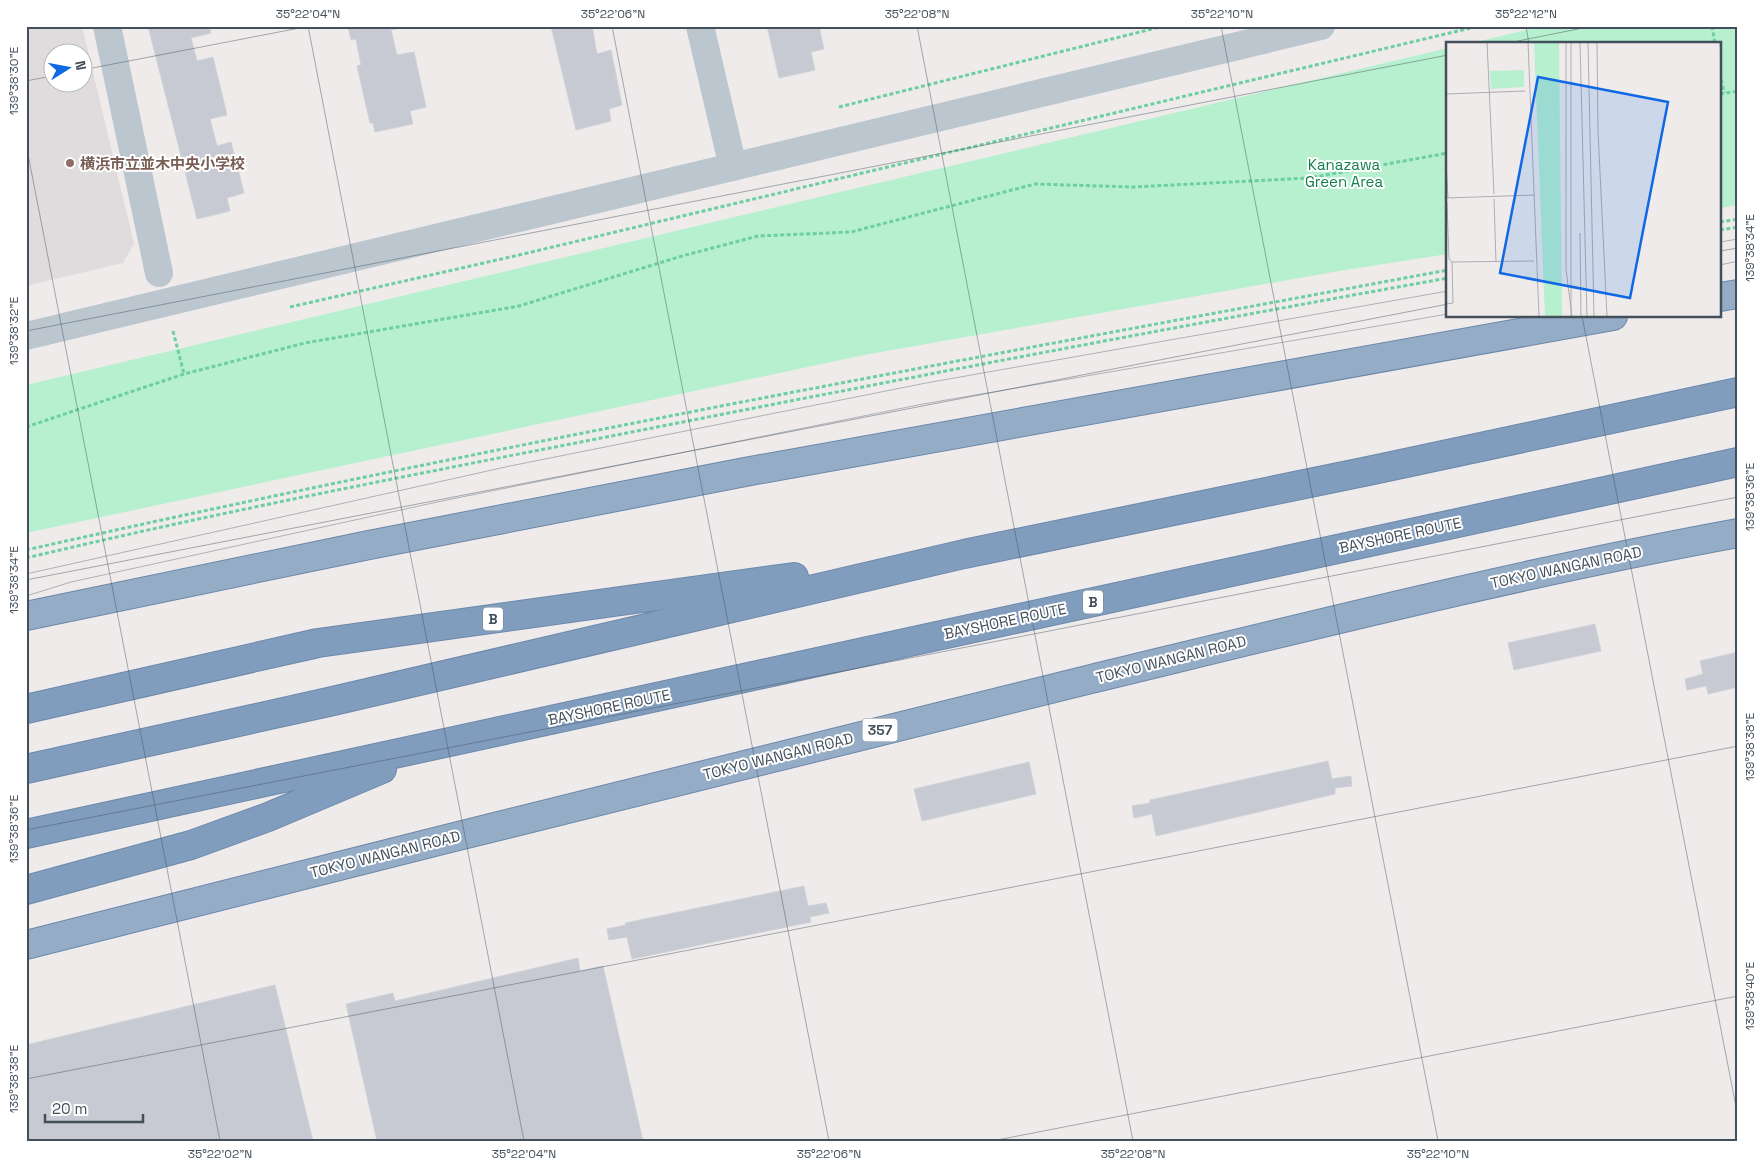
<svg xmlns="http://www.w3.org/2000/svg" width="1764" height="1167" viewBox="0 0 1764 1167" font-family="'Space Grotesk','Noto Sans JP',sans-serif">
  <rect width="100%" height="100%" fill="#efebeb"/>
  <path fill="#e0dcdd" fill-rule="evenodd" d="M26 26H82L134 244 123 263 26 286ZM52 52H82V82H52Z"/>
  <path fill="#b6f0ce" d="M1542 26H1738V205L1720 208V44H1468Z
    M1448 48V254L1339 271 864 355 26 533V385Z"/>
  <path fill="#c7cad2" stroke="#cfd2d8" d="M148 26H209L211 33 191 38 197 61 213 57 227 115 210 119 217 146 231 142 244 193 227 198 230 211 197 219Z
    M348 26H408L391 30 397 55 414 52 426 107 410 111 413 124 375 132 373 123H370L357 66 361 65 356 39 351 40Z
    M551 26H592L597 54 611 50 622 105 609 109 611 121 576 130Z
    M767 26H819L824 49 811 52 815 70 779 78Z
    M1595 624 1601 651 1514 670 1508 643Z
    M1738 652V687L1708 694 1706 686 1687 690 1685 679 1703 674 1700 661Z
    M1328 761 1332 779 1351 776 1352 786 1335 788V794L1156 836 1152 814 1134 818 1132 806 1150 803V800Z
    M1029 762 1036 794 922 821 914 789Z
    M804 886 808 906 826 903 829 913 810 917 811 922 632 959 627 937 609 940 607 929 626 925 625 923Z
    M578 958 580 971 603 966 643 1141H377L346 1004 393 993 395 1001Z
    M275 985 313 1141H26V1045Z"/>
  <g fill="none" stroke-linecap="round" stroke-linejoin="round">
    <defs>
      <path id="trunk" d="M1720 297 1738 294
        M26 616 369 545 745 472 1613 316
        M26 945C381 856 735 765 1091 679 1306 627 1520 573 1738 533"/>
      <path id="motorway" d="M26 709 318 643 794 577
        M26 769 333 701 964 554 1373 470 1738 392
        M26 834 1738 462
        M26 890 191 845 268 817 382 769"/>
    </defs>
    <use href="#trunk" stroke="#6c88aa" stroke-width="30"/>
    <use href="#motorway" stroke="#6c88aa" stroke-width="30"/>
    <path stroke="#6dcfa1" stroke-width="3" stroke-dasharray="4 2.5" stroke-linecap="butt" d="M1712 26 1715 44
      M1720 73 1724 93
      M1720 94 1738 91
      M839 107 1164 26
      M1720 222 1738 219
      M1720 230 1738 227
      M290 307 519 255 1479 26
      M173 331 184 374
      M26 427 184 374 305 343 519 306 682 256 758 236 851 232 1035 184 1133 187 1309 178 1448 153
      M26 550C497 444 973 358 1448 270
      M26 558C215 513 406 476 596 439 880 383 1163 329 1448 278"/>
    <path stroke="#bbc6cf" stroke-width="28" d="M107 26 159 273"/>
    <path stroke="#bbc6cf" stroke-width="28" d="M700 26 733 167"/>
    <path stroke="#bbc6cf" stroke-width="28" d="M26 336 1321 26"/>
    <use href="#trunk" stroke="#94acc6" stroke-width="28"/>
    <use href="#motorway" stroke="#809dbe" stroke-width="28"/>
    <path stroke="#adb1b7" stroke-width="1" d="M1720 242 1738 239
      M1720 265 1738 261
      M26 574 510 466 926 383 1448 291
      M26 596 71 582 442 501 923 404 1448 314"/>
  </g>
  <path fill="none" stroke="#434f5a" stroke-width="1" stroke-opacity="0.45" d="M308 26 524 1141M612 26 829 1141M917 26 1133 1141M1221 26 1438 1141M1526 26 1529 44M1503 44 1593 26M82 70 310 26M26 81 52 76M26 144 220 1141M1720 251 1738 248M1582 316 1738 1117M26 331 1448 55M26 580 1448 304M26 830 1738 497M26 1079 1738 746M992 1141 1738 996"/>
  <circle fill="#8d6e63" stroke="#fff" stroke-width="2" cx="70" cy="163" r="5"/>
  <g text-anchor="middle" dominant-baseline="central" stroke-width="4" stroke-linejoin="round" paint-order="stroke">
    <g fill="#fff" stroke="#7b848c" stroke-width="1">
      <rect x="1083" y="590.5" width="20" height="23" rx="4"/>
      <rect x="483" y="607.5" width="20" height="23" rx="4"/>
      <rect x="862.5" y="718.5" width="35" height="23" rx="4"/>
    </g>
    <g font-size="14" font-weight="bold" fill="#434f5a">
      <text x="1093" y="602">B</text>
      <text x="493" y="619">B</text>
      <text x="880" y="730">357</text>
    </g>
    <g font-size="15" font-weight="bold" fill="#785e54" stroke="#fff" text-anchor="start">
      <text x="80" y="163">横浜市立並木中央小学校</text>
    </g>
    <g font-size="15" fill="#127d4a" stroke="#fff">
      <text x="1344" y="164">Kanazawa<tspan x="1344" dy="17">Green Area</tspan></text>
    </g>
    <g font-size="15" fill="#434f5a" stroke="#fff">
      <text transform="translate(1400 535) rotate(-12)">BAYSHORE ROUTE</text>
      <text transform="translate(1566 567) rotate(-12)">TOKYO WANGAN ROAD</text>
      <text transform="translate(1005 621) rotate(-12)">BAYSHORE ROUTE</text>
      <text transform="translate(1171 659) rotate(-14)">TOKYO WANGAN ROAD</text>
      <text transform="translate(609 707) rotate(-12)">BAYSHORE ROUTE</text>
      <text transform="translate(778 756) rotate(-14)">TOKYO WANGAN ROAD</text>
      <text transform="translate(385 854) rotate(-14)">TOKYO WANGAN ROAD</text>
    </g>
  </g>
  <g transform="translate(1446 42)">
    <rect width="275" height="275" fill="#efebeb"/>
    <path d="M88 0H113L116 275H99ZM78 28V45L45 47 44 29Z" fill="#b6f0ce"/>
    <path fill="none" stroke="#aaadb1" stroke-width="1" d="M41 0 48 152M82 0 93 275M120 0V227L126 275M134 0 141 275M142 0 148 275M151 0 152 89 161 275M274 0 275 22M0 52 79 49M0 119 2 156M0 156 89 153M48 157 50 220M1 160 3 217 6 220M134 191 135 275M0 262 7 261 6 220 88 219M125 275V0"/>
    <path fill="#1068e4" fill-opacity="0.15" stroke="#1068e4" stroke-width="2.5" d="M92 35 222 60 184 256 54 231Z"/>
    <rect width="275" height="275" fill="none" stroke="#434f5a" stroke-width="2.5"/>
  </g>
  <rect width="1764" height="1167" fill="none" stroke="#ffffff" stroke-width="55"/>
  <g transform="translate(68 68) rotate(79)"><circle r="24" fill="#ffffff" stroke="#b4b9bd"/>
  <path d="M0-4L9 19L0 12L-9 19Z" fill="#1068e4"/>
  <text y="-8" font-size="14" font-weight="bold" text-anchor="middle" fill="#434f5a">N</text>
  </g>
  <path d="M45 1114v8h98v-8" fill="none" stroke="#434f5a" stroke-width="2.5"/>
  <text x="52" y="1114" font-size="15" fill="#434f5a" stroke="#ffffff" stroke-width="4" paint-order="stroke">20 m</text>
  <rect x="28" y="28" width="1708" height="1112" fill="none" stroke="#434f5a" stroke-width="2"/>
  <g font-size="12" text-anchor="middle" fill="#434f5a">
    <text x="308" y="18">35°22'04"N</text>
    <text x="613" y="18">35°22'06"N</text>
    <text x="917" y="18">35°22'08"N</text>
    <text x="1222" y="18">35°22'10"N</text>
    <text x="1526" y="18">35°22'12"N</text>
    <text transform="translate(14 81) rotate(-90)" y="4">139°38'30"E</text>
    <text transform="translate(1750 248) rotate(-90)" y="4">139°38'34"E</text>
    <text transform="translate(14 331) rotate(-90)" y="4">139°38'32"E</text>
    <text transform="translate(1750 497) rotate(-90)" y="4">139°38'36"E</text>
    <text transform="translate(14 580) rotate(-90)" y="4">139°38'34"E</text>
    <text transform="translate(1750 747) rotate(-90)" y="4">139°38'38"E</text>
    <text transform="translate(14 829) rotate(-90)" y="4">139°38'36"E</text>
    <text transform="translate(1750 996) rotate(-90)" y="4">139°38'40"E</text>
    <text transform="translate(14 1079) rotate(-90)" y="4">139°38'38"E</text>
    <text x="220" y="1158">35°22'02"N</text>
    <text x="524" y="1158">35°22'04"N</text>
    <text x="829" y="1158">35°22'06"N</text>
    <text x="1133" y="1158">35°22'08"N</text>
    <text x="1438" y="1158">35°22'10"N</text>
  </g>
</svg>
